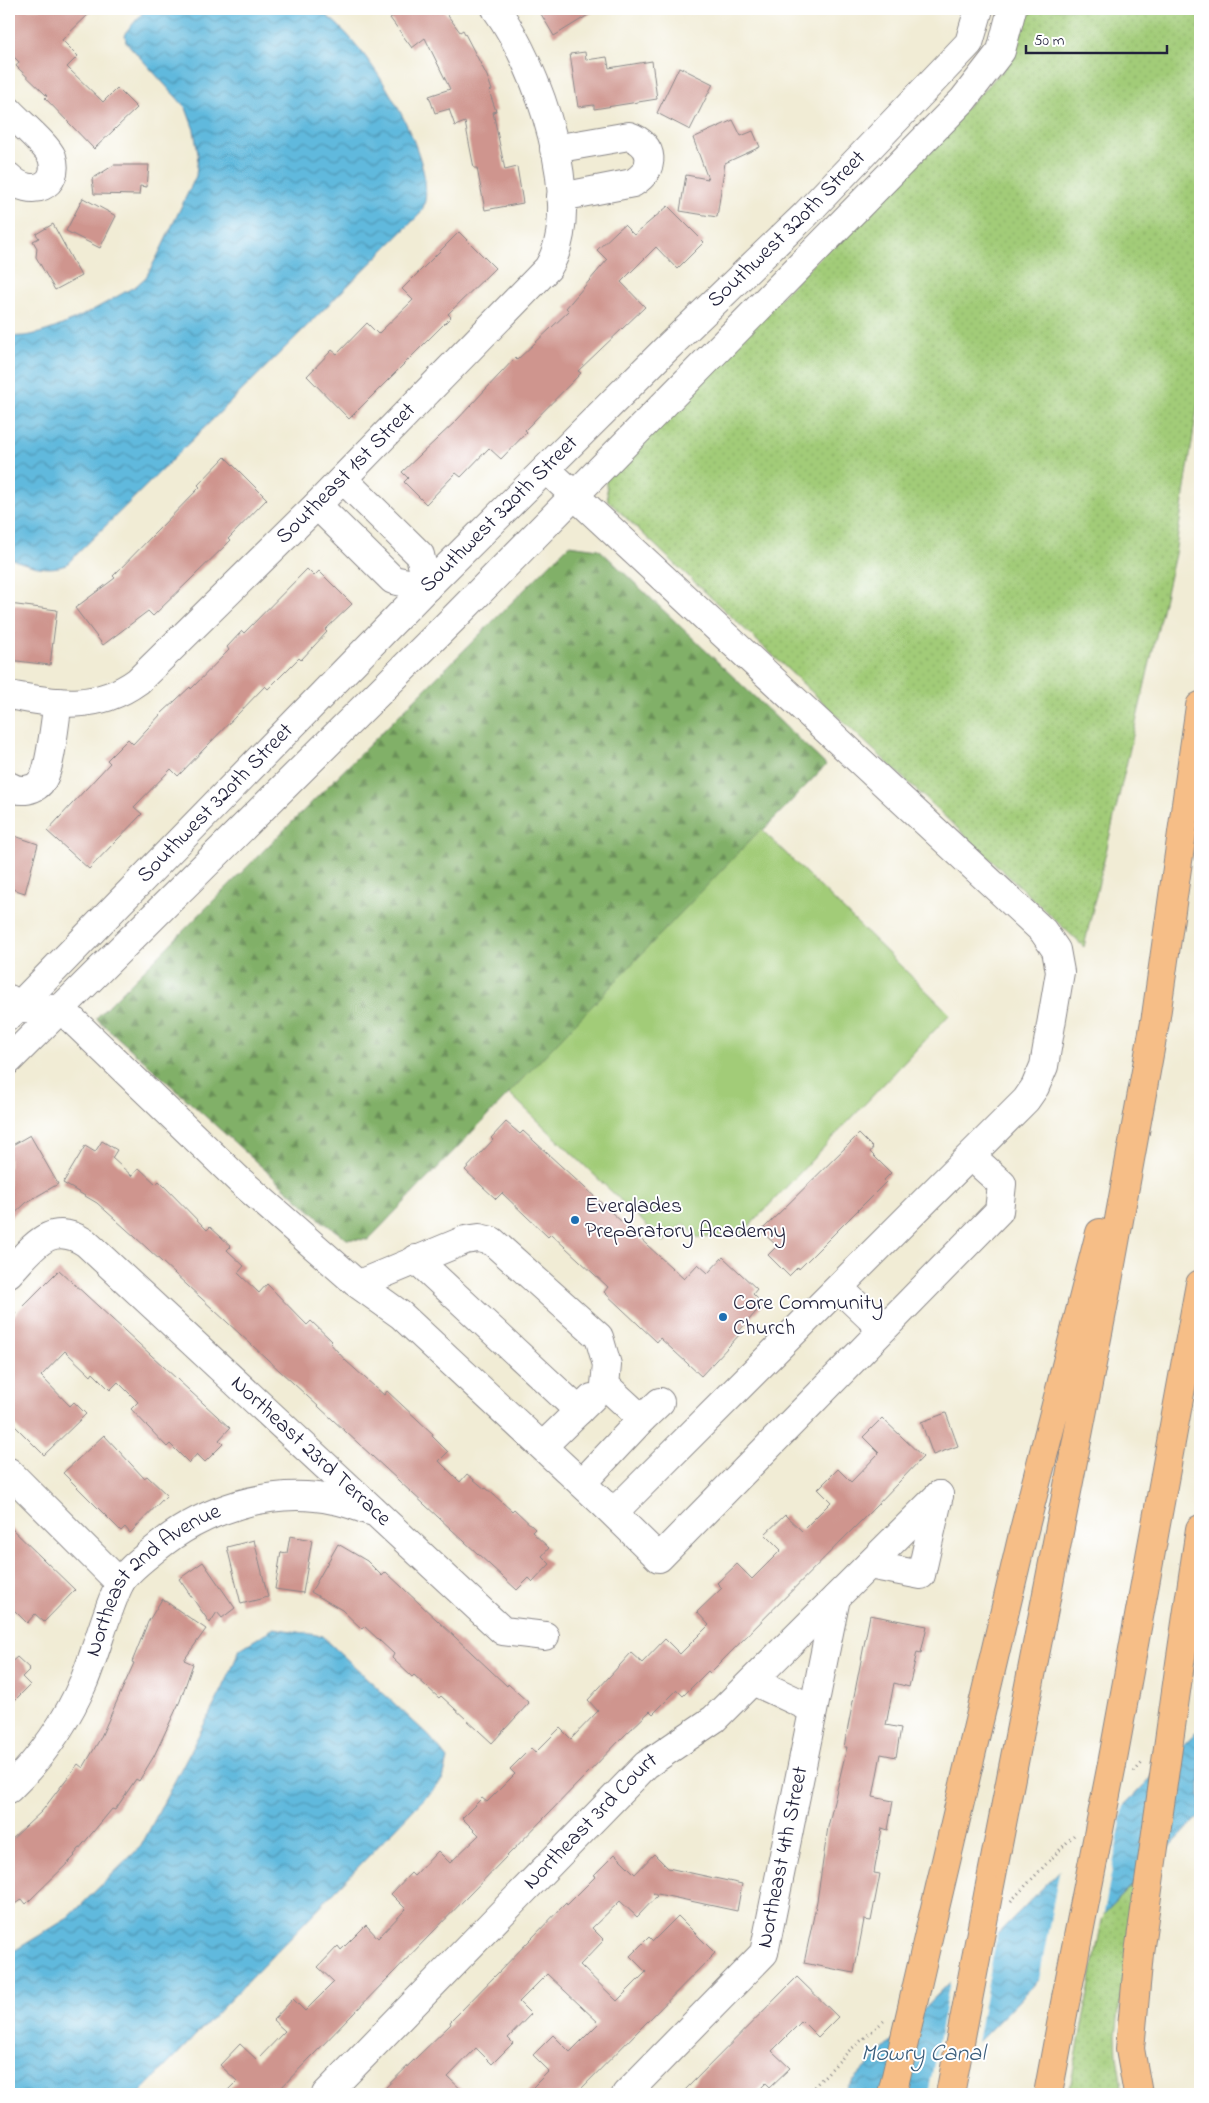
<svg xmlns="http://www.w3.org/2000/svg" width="1209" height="2103" viewBox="0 0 1209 2103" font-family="'Indie Flower',sans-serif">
  <defs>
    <pattern id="grass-dots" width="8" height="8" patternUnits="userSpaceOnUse" patternTransform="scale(1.25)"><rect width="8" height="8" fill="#a2cc78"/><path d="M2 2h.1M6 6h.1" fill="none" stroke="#8baf69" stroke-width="1.8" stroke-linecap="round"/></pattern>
    <pattern id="forest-firs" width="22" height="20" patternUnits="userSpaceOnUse" patternTransform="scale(1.25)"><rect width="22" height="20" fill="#81b068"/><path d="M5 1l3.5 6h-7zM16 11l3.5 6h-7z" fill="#698f57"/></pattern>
    <pattern id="water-waves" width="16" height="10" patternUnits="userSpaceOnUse" patternTransform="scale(1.25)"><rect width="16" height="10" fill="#60b9dd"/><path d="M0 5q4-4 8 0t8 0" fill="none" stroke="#4f96b4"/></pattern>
  </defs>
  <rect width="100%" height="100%" fill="#fff"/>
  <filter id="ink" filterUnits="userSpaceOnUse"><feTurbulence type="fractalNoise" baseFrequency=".02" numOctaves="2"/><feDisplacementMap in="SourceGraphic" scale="10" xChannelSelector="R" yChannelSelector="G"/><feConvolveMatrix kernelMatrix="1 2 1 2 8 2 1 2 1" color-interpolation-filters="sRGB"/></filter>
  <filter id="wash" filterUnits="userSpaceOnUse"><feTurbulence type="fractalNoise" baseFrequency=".0096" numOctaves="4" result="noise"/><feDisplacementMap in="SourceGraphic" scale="20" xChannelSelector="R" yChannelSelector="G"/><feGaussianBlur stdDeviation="1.12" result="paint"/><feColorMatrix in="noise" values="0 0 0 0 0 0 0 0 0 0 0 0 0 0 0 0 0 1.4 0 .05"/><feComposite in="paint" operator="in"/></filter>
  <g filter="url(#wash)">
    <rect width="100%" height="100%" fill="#f1ecd5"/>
    <path fill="url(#grass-dots)" stroke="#62775a" d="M1028 9H1200V389L1175 554 1084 947 608 501 605 477 1004 69 1019 38Z
      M1135 1883 1116 2035 1117 2056 1123 2094H1069L1103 1915Z"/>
    <path fill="url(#forest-firs)" stroke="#526952" d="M569 545 599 549 826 765 368 1240 347 1239 322 1221 96 1018Z"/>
    <path fill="#a2cc78" stroke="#62775a" d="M761 829 950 1014 740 1236 698 1238 684 1223 664 1242 509 1093Z"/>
    <path fill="url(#water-waves)" stroke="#416e8c" d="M146 9C190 9 234 9 279 9 289 9 307 5 316 9 360 29 449 171 420 214L66 565C46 572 28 565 9 558V336C47 341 102 304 136 286L146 277 158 255 196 176 198 154 194 130 186 108 126 42 125 33Z
      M274 1628 322 1636 429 1736 448 1759 443 1779 139 2094H9V1954L68 1918 141 1846 223 1688 240 1649Z
      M1200 1728V1816L927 2094H840Z"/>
    <path fill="#f1ecd5" d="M1125 1800 1103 1918 1038 1985 1060 1867Z
      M998 1929 976 2048 928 2094 951 1977Z"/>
    <g id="blocks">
      <path fill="#cf958e" d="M9 9H94L62 40 78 56 67 67 103 102 117 88 137 108 94 149 45 98 47 96 16 66 19 62 9 52Z
        M403 9H443L460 32 463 30 487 76 492 90 489 91 496 111 493 112 505 170 517 167 523 203 485 210 477 168H474L465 122 455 126 449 109 435 113 429 96 450 89 425 38 412 48 390 18Z
        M538 9H598L554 36Z
        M585 52 586 60 607 57 609 68 652 61 657 99 594 109V105L578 107 570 54Z
        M679 67 713 84 690 130 657 113Z
        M733 120 741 136 753 131 760 147 725 163 717 217 680 211 686 175 708 179 693 138Z
        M114 165H149L147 187 140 186 139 195 94 194 92 179Z
        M83 198 116 216 100 248 66 231Z
        M668 206 704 242 677 269 656 247 621 282 645 307 578 371 581 373 525 430 527 432 501 459 489 448 461 477 456 473 426 504 404 482 408 478 402 472 456 421 515 358 517 360 569 311 566 308 607 260 597 250 618 230 624 225 634 235Z
        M53 224 81 276 55 290 36 257 37 248 33 241 39 238 36 234Z
        M459 232 495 268 448 314 451 317 349 419 307 376 332 350 337 354 367 323 378 334 413 300 402 289Z
        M225 457 267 499 228 539 230 541 153 616 148 611 103 645 75 608 115 578 113 576 200 487 198 485Z
        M307 569 314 576 319 571 352 604 325 630 327 632 301 660 299 658 268 689 265 686 178 776 171 769 134 807 142 814 89 869 47 831 110 763 107 760 128 739 133 744 162 713 190 687 191 689 229 650 227 647 242 631 244 633Z
        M9 604 57 610 50 665 9 660Z
        M9 834 38 844 25 893 9 888Z
        M506 1122 520 1134 523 1131 684 1279 698 1264 708 1273 723 1257 757 1289 753 1294 763 1304 740 1330 742 1332 701 1376 660 1338 657 1342 604 1292 608 1287 551 1234 548 1237 502 1193 496 1199 465 1170 493 1140 491 1138Z
        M859 1134 873 1148 870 1152 891 1173 884 1180 886 1182 799 1269 798 1267 789 1276 768 1255 777 1246 761 1231Z
        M30 1135 58 1184 27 1202 9 1219V1147Z
        M102 1141 117 1150 112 1158 132 1176 139 1168 156 1184 159 1181 207 1230 210 1227 231 1246 227 1250 244 1266 238 1273 259 1293 267 1284 307 1325 311 1321 332 1341 330 1343 346 1361 384 1395 387 1391 433 1434 432 1436 448 1452 439 1461 460 1482 467 1474 485 1489 486 1488 512 1511 514 1509 535 1529 532 1532 549 1548 542 1556 550 1564 533 1582 529 1578 517 1590 135 1237 97 1203 63 1183 85 1146 95 1152Z
        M59 1270 230 1428 219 1440 223 1444 205 1462 197 1454 189 1463 170 1444 167 1447 131 1409 138 1402 118 1382 110 1390 93 1373 91 1376 65 1351 41 1376 70 1406 74 1402 86 1414 44 1455 9 1420V1320Z
        M946 1413 958 1446 933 1455 921 1422Z
        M882 1418 923 1457 875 1507 710 1673 708 1671 683 1696 677 1690 653 1714 650 1711 624 1736 275 2094H224L237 2081 220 2065 240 2044 257 2060 285 2031 273 2020 293 1999 305 2011 334 1982 318 1967 338 1946 341 1950 366 1925 378 1938 406 1909 391 1894 411 1873 414 1876 438 1851 450 1863 479 1835 462 1818 482 1798 487 1802 515 1774 510 1769 531 1748 535 1753 560 1728 571 1739 598 1711 588 1700 631 1653 642 1663 665 1639 680 1654 709 1625 697 1612 722 1588 717 1583 737 1564 752 1579 781 1550 765 1534 785 1515 802 1531 831 1502 818 1489 838 1469 851 1482 879 1453 863 1437Z
        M104 1435 144 1478 147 1476 167 1495 130 1533 125 1527 121 1531 63 1473Z
        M9 1526 75 1590 44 1622 35 1614 27 1623 9 1605Z
        M290 1536 312 1540 303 1593 275 1589 281 1552 287 1553Z
        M254 1540 268 1597 241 1604 227 1547Z
        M338 1544 367 1561 382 1576 386 1572 507 1686 508 1684 529 1703 492 1743 441 1696 439 1698 414 1675 412 1677 392 1658 394 1654 364 1626 362 1629 342 1610 311 1592Z
        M203 1562 235 1608 222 1618 217 1612 210 1623 179 1579Z
        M162 1599 206 1629 184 1660 193 1664 180 1701 154 1756 139 1781 136 1779 115 1810 112 1809 74 1855 75 1856 26 1904 22 1899 9 1908V1842L42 1811 78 1764 83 1768 100 1739 134 1663 132 1662 148 1622Z
        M870 1615 927 1626 921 1653 917 1652 909 1687 894 1683 886 1725 901 1728 896 1757 881 1754 873 1797 893 1801 888 1830 882 1828 874 1873 880 1874 871 1921 864 1920 854 1973 804 1963 817 1901 828 1827 847 1747H844Z
        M17 1657 30 1669 22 1677 30 1685 9 1706V1664Z
        M615 1854 635 1874 654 1854 668 1868 742 1884 737 1911 653 1893 657 1896 637 1917 620 1901 592 1928 604 1940 580 1965 617 2001 646 1972 630 1956 649 1937 653 1941 678 1916 715 1953 576 2094H526L549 2071 533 2055 553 2035 570 2052 599 2023 547 1974 519 2002 531 2014 508 2038 513 2043 492 2064 476 2048 448 2077 466 2094H379L451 2024 450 2022 461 2011 566 1903 567 1905 596 1876 594 1875Z
        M797 1977 838 2017 818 2037 802 2021 772 2051 790 2068 770 2087 766 2083 755 2094H681Z"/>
    </g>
  </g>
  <g filter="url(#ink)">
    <use href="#blocks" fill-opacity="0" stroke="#8a8788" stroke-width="1"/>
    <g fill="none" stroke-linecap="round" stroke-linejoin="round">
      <defs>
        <g id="minor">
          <path d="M9 111C19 122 47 145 52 157 61 186 31 199 9 177"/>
          <path d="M554 149 629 136C655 145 656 169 633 183L561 197"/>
          <path d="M343 479 420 555 427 587"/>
          <path d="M317 505 393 580 427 587"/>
          <path id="s1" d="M9 695C56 704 97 711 138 681L317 505 548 268C587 204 537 65 496 9"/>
          <path d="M9 786C20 793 36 791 43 779 51 766 55 719 58 702"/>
          <path d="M9 999 17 1008 61 1009 239 1180 355 1282 401 1315 607 1507 620 1506 1026 1100 1035 1087 1044 1066 1060 972 1056 950 1043 931 546 469"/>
          <path id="s2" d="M10 1015 427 587 666 349 805 215 969 43 979 9"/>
          <path d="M9 1060 455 617 963 100 1001 51 1012 9"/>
          <path d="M416 1259 579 1411"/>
          <path id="s3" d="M9 1273C33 1248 50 1219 86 1243L503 1631 545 1636"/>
          <path d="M359 1284 465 1240 479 1238 492 1241 599 1337 607 1365 605 1385 642 1419 582 1483"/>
          <path d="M839 1288 882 1329"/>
          <path d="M642 1419 660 1402"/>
          <path d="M543 1446 592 1398"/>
          <path d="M9 1472 120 1583"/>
          <path d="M607 1507 659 1558 999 1211 1002 1184 971 1156"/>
          <path d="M869 1565 921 1575 939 1495"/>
          <path d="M753 1681 813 1709"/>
          <path id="s4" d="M9 1789C40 1759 67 1721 84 1681 97 1649 105 1615 119 1585 125 1572 143 1559 154 1550 201 1510 272 1486 334 1500 346 1502 358 1507 370 1511"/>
          <path id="s5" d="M326 2094 646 1765 714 1719 939 1495"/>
          <path id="s6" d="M626 2094 764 1953 836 1598"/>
        </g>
        <path id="highway" d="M1179 1670 1200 1529
          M1112 1764 1200 1284
          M989 1890 1105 1297 1156 1016 1200 706
          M931 1925 1023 1534 1100 1233
          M1048 2094 1066 1998
          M1138 2094 1130 2049 1139 1953"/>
      </defs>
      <use href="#minor" stroke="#8a8788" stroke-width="30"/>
      <use href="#highway" stroke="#8a8788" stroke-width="30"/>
      <path stroke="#8a8788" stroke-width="3" stroke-dasharray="1 4" stroke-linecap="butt" d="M1134 1772 1143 1762
        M1011 1901 1074 1835
        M807 2094 849 2051 885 2020"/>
      <use href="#minor" stroke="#fff" stroke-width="28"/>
      <use href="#highway" stroke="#f6be87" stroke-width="28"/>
      <defs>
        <path id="highway-bridge" d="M1139 1953 1179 1670
          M1066 1998 1112 1764
          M892 2094 931 1925
          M950 2094 989 1890"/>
      </defs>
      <use href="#highway-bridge" stroke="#8a8788" stroke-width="30" stroke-linecap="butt"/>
      <use href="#highway-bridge" stroke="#f6be87" stroke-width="28"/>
    </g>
  </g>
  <g fill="#1f6fb2" stroke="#fff" stroke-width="2">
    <circle cx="575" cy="1220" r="5"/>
    <circle cx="723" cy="1317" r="5"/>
  </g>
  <g text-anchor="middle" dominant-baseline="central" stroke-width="4" stroke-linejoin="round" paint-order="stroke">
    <g font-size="22" fill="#22223b" stroke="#fff">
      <text stroke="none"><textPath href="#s2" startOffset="1105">Southwest 320th Street</textPath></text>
      <text stroke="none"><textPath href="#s1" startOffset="428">Southeast 1st Street</textPath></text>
      <text stroke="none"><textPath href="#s2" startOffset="700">Southwest 320th Street</textPath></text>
      <text stroke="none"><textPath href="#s2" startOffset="295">Southwest 320th Street</textPath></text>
      <text stroke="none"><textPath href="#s3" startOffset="400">Northeast 23rd Terrace</textPath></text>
      <text stroke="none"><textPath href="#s4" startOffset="260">Northeast 2nd Avenue</textPath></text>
      <text stroke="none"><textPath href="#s5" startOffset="380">Northeast 3rd Court</textPath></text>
      <text stroke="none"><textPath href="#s6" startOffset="295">Northeast 4th Street</textPath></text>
    </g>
    <g font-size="22" fill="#22223b" stroke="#fff" text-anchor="start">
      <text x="585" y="1207">Everglades<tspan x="585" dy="25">Preparatory Academy</tspan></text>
      <text x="733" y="1304">Core Community<tspan x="733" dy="25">Church</tspan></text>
    </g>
    <g font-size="24" font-style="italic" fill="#3b5e7c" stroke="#fff">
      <text x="923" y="2054">Mowry Canal</text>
    </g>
  </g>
  <rect width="1209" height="2103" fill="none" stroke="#fff" stroke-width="30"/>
  <path d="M1026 45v8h141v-8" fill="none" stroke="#22223b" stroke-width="2.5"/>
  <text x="1034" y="45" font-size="15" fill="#22223b" stroke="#ffffff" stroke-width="4" paint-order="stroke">50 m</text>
</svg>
